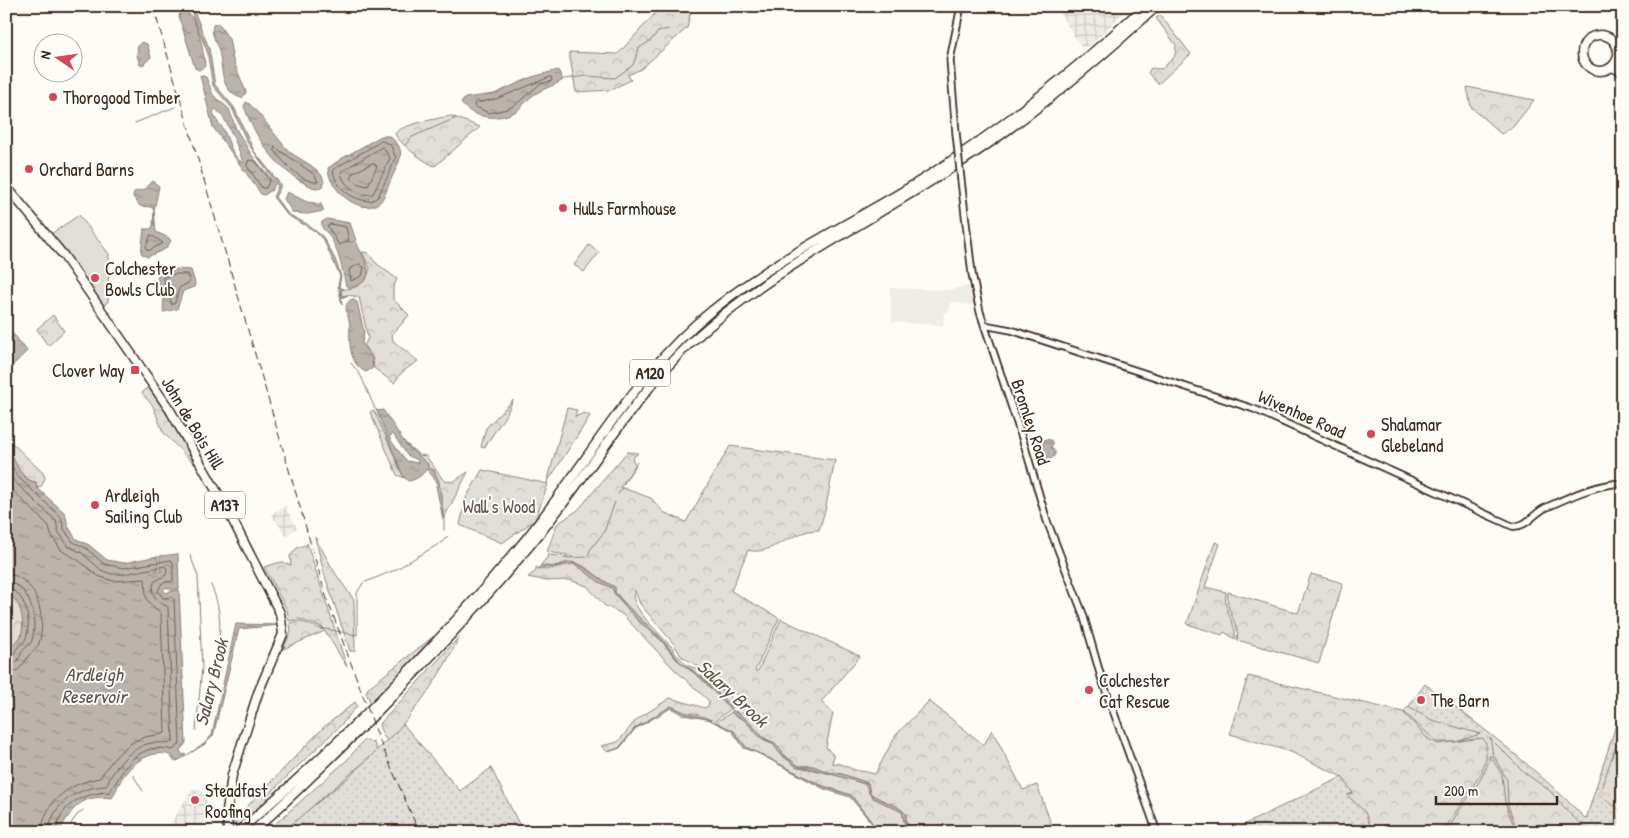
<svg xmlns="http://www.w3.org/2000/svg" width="1629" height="838" viewBox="0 0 1629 838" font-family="'Patrick Hand',sans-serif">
  <defs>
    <pattern id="industrial-grid" width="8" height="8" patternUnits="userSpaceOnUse" patternTransform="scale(1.25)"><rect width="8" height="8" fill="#efece7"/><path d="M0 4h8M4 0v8" fill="none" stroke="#cecbc6"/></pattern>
    <pattern id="grass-dots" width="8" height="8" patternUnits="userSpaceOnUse" patternTransform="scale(1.25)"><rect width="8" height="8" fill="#e1ded7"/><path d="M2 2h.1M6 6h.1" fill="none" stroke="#c2bfb8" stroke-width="1.8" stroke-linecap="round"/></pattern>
    <pattern id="forest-crowns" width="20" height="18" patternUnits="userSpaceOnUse" patternTransform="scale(1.25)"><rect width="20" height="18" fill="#e1ded7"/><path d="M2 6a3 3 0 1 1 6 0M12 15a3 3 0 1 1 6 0" fill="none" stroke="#c2bfb8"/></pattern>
    <pattern id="water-ripples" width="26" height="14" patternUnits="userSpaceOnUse" patternTransform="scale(1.25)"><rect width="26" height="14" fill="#bbb4ad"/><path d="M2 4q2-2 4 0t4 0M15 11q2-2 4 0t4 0" fill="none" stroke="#99938c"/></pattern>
  </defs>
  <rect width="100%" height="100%" fill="#fdfcf7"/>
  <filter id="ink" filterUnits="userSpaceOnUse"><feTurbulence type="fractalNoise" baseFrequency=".02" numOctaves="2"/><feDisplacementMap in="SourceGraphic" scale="10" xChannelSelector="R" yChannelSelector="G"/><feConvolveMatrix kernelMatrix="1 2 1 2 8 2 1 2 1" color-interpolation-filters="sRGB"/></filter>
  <g filter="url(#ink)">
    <path fill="#efece7" d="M974 285 979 306 951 302 948 312H944L943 325 892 322 890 288 948 290Z"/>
    <path fill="url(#industrial-grid)" d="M1055 6H1129L1106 31 1091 44 1082 48Z
      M285 506 297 528 286 536 271 514Z
      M200 788 213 812 205 818 202 832H165L192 790Z"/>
    <path fill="url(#grass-dots)" stroke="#8e847a" d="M1425 684C1481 726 1537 769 1586 819L1623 703V832H1229L1342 777 1354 793 1399 720Z
      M403 724 460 791 491 768 522 830 281 832 349 777Z"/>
    <path fill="url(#forest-crowns)" stroke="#8e847a" d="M662 6H692L687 28 641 69 628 75 631 80 610 90 576 92 569 52 618 54Z
      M1160 15 1191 54 1158 84 1148 73 1151 68 1162 69 1175 56 1176 45 1156 18Z
      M1467 87 1534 100 1513 127 1501 134 1471 107Z
      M451 116 480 127 435 166C425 163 399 143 395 134 399 125 439 118 451 116Z
      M362 252 368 253 376 263 397 279 393 288V299L409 315 392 335 393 341 418 361 402 372 394 383 374 368 373 359 364 346 368 338 359 297 347 295 342 297 341 290 356 287 366 280 370 268Z
      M53 315 64 331 48 346 37 329Z
      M148 387 170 419 195 465 163 432 153 406 142 393Z
      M513 400 507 413 484 448 481 447 486 428Z
      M567 408 577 410 575 417 584 413 590 416 547 483Z
      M374 410 403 476 405 478 397 475 370 412Z
      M6 437 43 473 45 478 41 487 37 488 36 482C20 481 6 451 6 437Z
      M402 440 419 455 426 456 444 481 453 482 468 472 444 518 439 483 434 470 428 468Z
      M730 446 835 460 825 511 819 530C794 529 770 557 748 550L731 591 779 618 755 671H758L781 619 860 656 821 702 833 713 826 747 834 756 832 763C843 764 843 765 852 769 860 772 866 771 875 774L896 735 929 701 984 745 992 730 1023 790 1037 785 1054 832H918L906 823V814C897 804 882 802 870 793L868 783 842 774 828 772 813 766H799L785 756 775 743 764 738 746 719 738 715 736 712 742 700 738 695 723 689 701 668 681 656 674 644 640 604 635 591C625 603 663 637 672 647L674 652 687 665 699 670 736 702 735 706 713 722C703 713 686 715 674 707L669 708 635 728 619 748 608 752 601 746 618 742 636 720 670 698 705 708 708 706 709 701 674 669 622 614 604 605 587 586 570 580 547 581 528 577 536 571V567C547 575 560 563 572 564 584 565 600 583 613 588L614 593 638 620 661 640 676 659 703 680 730 709 729 704 702 677 680 662 662 639 638 618 615 592V587C601 581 590 568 577 563 564 559 554 572 541 565L549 555 567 557V555L547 552 557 524 578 510 627 452 638 453 632 459 636 465 620 487 651 498 663 512 686 522Z
      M482 470 548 484 535 520 502 543 460 525 466 498Z
      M315 537 335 573 354 600 355 651H350L324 573Z
      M1215 542 1220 544 1205 587 1226 592C1222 610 1238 625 1235 639L1224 632 1222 635 1187 624Z
      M307 543 347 667 325 631 283 649 291 632 290 623 300 621 324 630 322 627 299 619 289 621 287 610 264 567 281 562 291 565 290 556 297 548 305 545 307 546Z
      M1311 574 1343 583 1319 663 1237 640C1241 625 1224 611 1228 592L1298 613Z
      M6 592C22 601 27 622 20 638L12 645 10 653 6 655Z
      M434 636 371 704 366 692 369 687Z
      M459 637C442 675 416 710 388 741L383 736 379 725Z
      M1248 676 1403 712 1428 739 1438 744 1483 738 1486 744V759L1482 772 1449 822 1445 832H1377L1369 823 1365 812 1347 795 1353 793 1342 777 1291 752 1230 734Z
      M355 702 357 706 342 724 270 793 264 804 235 832V819L324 727Z
      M1408 707 1432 720 1480 734 1456 742H1437L1404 712Z
      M732 712 735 716 743 719 764 740 772 743 796 766 840 776 867 785 869 794 902 812 905 825 903 832H879L851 795 821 785 746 747 734 731 716 722Z
      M1623 725V812L1599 795Z
      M1490 738 1525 773 1550 791 1572 816 1590 832H1518L1508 805 1507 780 1493 755Z
      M364 740 374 743 377 751 285 830 282 832H266L347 760Z
      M1490 755 1502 775 1505 802 1516 832H1448C1458 804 1485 784 1490 755Z"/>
    <path fill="#e1ded7" stroke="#8e847a" d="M79 215 109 254 108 302 101 306 51 234Z
      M589 245 599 253 584 272 574 265Z"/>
    <path fill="url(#water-ripples)" stroke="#887d74" fill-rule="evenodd" d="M192 6 209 48 215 85 234 107 254 151 280 184V188L275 197 288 214 307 224 323 237 335 259 341 276 339 287 344 289 340 290 341 296 348 295 341 298 342 305 338 285 340 276 324 241 315 231 287 215 273 197 278 186 247 142 232 108 213 86 207 51 193 17Z
      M186 10C199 23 203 49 205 66L199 70 195 68 179 17 180 12Z
      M218 23 229 39 233 60 246 92 242 98C220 93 223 68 219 51 217 42 210 34 213 25Z
      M142 42 147 44 151 57 143 65H140L137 55 138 45Z
      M558 70 563 80C554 86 544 88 535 94 528 98 524 105 518 110 501 121 474 120 461 103L465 98 494 94 532 77Z
      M200 75 206 77 213 95 229 109 236 129 251 154 275 184 272 190 264 195 261 194 213 127ZM215 109C225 113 240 152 243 163 230 155 230 141 223 129 219 123 215 120 213 112Z
      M246 102C255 105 279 142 290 152 301 161 329 171 323 187 315 190 311 186 304 183 276 168 254 136 244 106Z
      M381 136H389C408 150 400 160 392 177 388 186 386 195 380 202 361 218 328 189 328 168L341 159Z
      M152 181 159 186 154 210 156 232 169 238 171 241 165 249 147 257 141 253 144 229H151L153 226 154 210 151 207 140 206 133 197 134 192 146 189Z
      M287 192 307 202 321 204 324 211 307 214 293 213 284 199Z
      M327 219 350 223C353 231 355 239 358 246 367 265 378 278 351 288L346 286C342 268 339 251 329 235 325 230 321 229 322 222Z
      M175 269 191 270 195 283 194 287 183 291 177 309 163 312 164 297 157 277 161 272Z
      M352 299 357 302 364 332 362 343 372 359 373 368 366 372C349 364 349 343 350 327 350 316 340 306 352 299Z
      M12 333 18 339 17 342 21 343 27 351 6 372V336Z
      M376 409 377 411 383 410 407 446 428 464V468L434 470C435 475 438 477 439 482 440 488 444 515 443 519L436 486 437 482 427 469C422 475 417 480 408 481L403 476ZM393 434 407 455 418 460V463L407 461C400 453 394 446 389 437Z
      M1045 439 1051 440 1053 444 1051 447 1054 450 1049 454 1051 456 1055 451V455L1051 459 1046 457V453L1044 455 1043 441Z
      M6 446C15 457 20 482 36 482L37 488 65 513 68 526 76 539 89 545 107 560 124 563 158 556V569L155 571H162L160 570V556L178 554 179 589H170L166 587 163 591 167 593 170 591 179 590 186 743 180 750 182 755 185 754 186 756 175 762 170 755C150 748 127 766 119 784 116 789 115 794 112 798 81 794 72 808 59 832H6V655L9 654 12 645 21 637C25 620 22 602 6 592Z
      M569 562C586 564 598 580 615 587V592L624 603 662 639 680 662 702 677 731 708 730 709 703 680 676 659 661 640 637 620 614 593 612 588 599 582 575 564 538 569 541 565 551 567Z
      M236 624 280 625 239 629 213 736 205 744 192 752 204 744 212 735Z
      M671 706 684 713 712 720 683 715 671 708 635 729 620 748 608 752 619 748 635 728Z
      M733 710 746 719 764 738 776 744 785 756 799 766H813L828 772 842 774 868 783 870 793C882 803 897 803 906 814V823L918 832H914L909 827 903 832 905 825 902 812 873 798 865 784 814 769 797 767 781 755 772 743 761 738 743 719 735 716 731 712Z
      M714 722 734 731 746 747 777 763 824 787 851 795 879 832 850 797 824 789 758 753 744 748 732 731Z"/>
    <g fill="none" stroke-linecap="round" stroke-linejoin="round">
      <path stroke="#6e6157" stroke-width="1" d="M551 77 552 81 540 84 515 105 507 109 489 113 474 106 475 103 496 99Z
        M382 141 390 144 396 158 378 197 371 201C353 201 335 188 333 170Z
        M275 147 315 175 318 182C302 183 284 163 275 151Z
        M383 147 390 158 373 194C359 197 342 185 341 172Z
        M249 160 255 161 270 180 266 188H262L247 166Z
        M373 163 377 166 368 186 359 184 351 178 352 174Z
        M330 224 346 227 349 241 339 245 328 227Z
        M151 235 163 243 148 251 146 248Z
        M360 264 364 268 362 276 351 281 349 270Z
        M176 274H187L190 282 179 288 175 303 172 305 163 278Z
        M6 455 17 476 61 517 64 529 73 542 86 548 104 564 124 568 171 560 173 562V581L162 583 158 591 163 598 172 597 174 599 180 744 173 750C138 741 125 767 110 792 85 793 59 803 56 832
        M6 469 13 480 56 521 58 531 68 546 82 553 101 570 111 574H124L165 566 167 569 166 575 154 582 152 591 157 601 168 607 173 741C168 744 158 742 151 743 130 747 114 768 106 786 80 787 51 802 49 832
        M6 484 49 526 51 535 62 551 78 560 98 576 113 581 145 579C147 601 142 597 161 613L165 733C158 736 150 735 142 738 124 744 110 762 100 778 73 782 43 800 42 832
        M6 574C37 575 47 619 39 643 37 649 33 651 29 655 22 665 21 673 6 673
        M6 582C31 583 38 621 32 640 30 646 25 647 22 652 20 655 19 659 17 662L6 666
        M6 588C26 590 32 623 26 638 24 643 21 644 18 647 15 650 15 654 12 657L6 659"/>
      <path stroke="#887d74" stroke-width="1" d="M564 79 586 76 615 78 633 65 639 48 650 41 658 32 668 29
        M135 123 175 107
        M405 145 412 137 456 118
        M351 363 361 376 375 409
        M623 485 637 462
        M618 494 622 488
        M444 530V519
        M190 555 198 576 202 668 196 730
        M588 557 590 550 604 532 615 502
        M564 558 587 557
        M211 585C224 614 220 638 215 669
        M320 628 357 635V593L363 583 395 570 442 542 448 536
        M186 756 193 751
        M133 775 143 791
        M70 825 77 815 83 810
        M509 832 516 823"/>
      <defs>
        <path id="tertiary" d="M956 133 950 60 961 6
          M961 180 972 274 980 312 1025 447 1047 521 1083 614 1101 677 1157 832
          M984 325 1011 330 1254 409 1512 526C1526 528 1533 514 1545 508 1569 497 1596 484 1623 483"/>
        <path id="primary" d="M1582 53a18 18 0 1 1 36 0a18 18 0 1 1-36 0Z
          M1612 67 1623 72
          M6 186 64 256 170 410 229 513 280 613 283 634 258 693 232 775 227 811 228 832"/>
        <path id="trunk" d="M238 832C341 743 440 644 526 539 583 469 627 387 695 325 767 261 845 228 925 178 1003 128 1077 69 1145 6
          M252 832C294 795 334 755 373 716 431 657 488 597 540 533 591 471 632 399 690 343 767 272 860 227 947 171 1022 124 1092 66 1157 6"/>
      </defs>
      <use href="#tertiary" stroke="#3b2a1e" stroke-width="9"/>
      <use href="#primary" stroke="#3b2a1e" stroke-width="11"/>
      <use href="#trunk" stroke="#3b2a1e" stroke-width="11"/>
      <use href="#tertiary" stroke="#fdfcf7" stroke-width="5.5"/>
      <use href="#primary" stroke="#fdfcf7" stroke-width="8"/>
      <use href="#trunk" stroke="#fdfcf7" stroke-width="8"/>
      <path stroke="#3b2a1e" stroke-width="1" stroke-dasharray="8 4" stroke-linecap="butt" d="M153 6 326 596 379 739 419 832"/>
      <defs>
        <path id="tertiary-bridge" d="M956 133 961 180"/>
      </defs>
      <use href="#tertiary-bridge" stroke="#3b2a1e" stroke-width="9" stroke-linecap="butt"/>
      <use href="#tertiary-bridge" stroke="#fdfcf7" stroke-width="5.5"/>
    </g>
  </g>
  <g fill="#d1495b" stroke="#fdfcf7" stroke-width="2">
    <circle cx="53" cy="97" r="5"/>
    <circle cx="29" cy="169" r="5"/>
    <circle cx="563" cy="208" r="5"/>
    <circle cx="95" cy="278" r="5"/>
    <rect x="130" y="365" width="10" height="10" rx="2.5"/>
    <circle cx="1371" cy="434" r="5"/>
    <circle cx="95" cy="505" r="5"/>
    <circle cx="1089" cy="690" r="5"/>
    <circle cx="1421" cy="700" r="5"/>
    <circle cx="195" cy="800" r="5"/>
  </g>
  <g text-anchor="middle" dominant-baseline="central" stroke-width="4" stroke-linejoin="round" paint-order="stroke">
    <g fill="#fdfcf7" stroke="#75695f" stroke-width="1">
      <rect x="630" y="359.5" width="40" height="27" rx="4"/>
      <rect x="205" y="491.5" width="40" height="27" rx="4"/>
    </g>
    <g font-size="16" font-weight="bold" fill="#3b2a1e">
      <text x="650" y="373">A120</text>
      <text x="225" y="505">A137</text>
    </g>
    <g font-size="18" fill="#3b2a1e" stroke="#fdfcf7" text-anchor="start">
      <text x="63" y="97">Thorogood Timber</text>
      <text x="39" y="169">Orchard Barns</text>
      <text x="573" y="208">Hulls Farmhouse</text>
      <text x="105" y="268">Colchester<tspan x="105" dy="21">Bowls Club</tspan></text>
      <text x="125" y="370" text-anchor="end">Clover Way</text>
      <text x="1381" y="424">Shalamar<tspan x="1381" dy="21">Glebeland</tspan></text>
      <text x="105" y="495">Ardleigh<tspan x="105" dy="21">Sailing Club</tspan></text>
      <text x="1099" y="680">Colchester<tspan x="1099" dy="21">Cat Rescue</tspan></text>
      <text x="1431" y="700">The Barn</text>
      <text x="205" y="790">Steadfast<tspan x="205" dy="21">Roofing</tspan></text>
    </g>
    <g font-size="18" fill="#3b2a1e" stroke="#fdfcf7">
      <text transform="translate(1302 414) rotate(24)">Wivenhoe Road</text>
      <text transform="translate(1031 422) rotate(72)">Bromley Road</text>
      <text transform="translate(193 423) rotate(59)">John de Bois Hill</text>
    </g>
    <g font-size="18" fill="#64574c" stroke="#fdfcf7">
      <text x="499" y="506">Wall's Wood</text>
    </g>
    <g font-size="19" font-style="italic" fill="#615349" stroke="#fdfcf7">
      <text x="94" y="674">Ardleigh<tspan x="94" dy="22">Reservoir</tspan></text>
      <text transform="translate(211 682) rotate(-76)">Salary Brook</text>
      <text transform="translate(733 693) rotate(43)">Salary Brook</text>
    </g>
  </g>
  <rect width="1629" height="838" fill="none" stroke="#fdfcf7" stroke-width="25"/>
  <rect x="12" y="12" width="1604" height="813" fill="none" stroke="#3b2a1e" stroke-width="2" filter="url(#ink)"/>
  <g transform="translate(58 58) rotate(283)"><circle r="24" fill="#fdfcf7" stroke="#afa8a0"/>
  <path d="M0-4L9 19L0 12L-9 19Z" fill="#d1495b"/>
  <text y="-8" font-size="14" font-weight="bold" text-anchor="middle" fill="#3b2a1e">N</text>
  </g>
  <path d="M1436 796v8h121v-8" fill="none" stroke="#3b2a1e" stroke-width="2.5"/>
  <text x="1444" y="796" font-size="15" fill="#3b2a1e" stroke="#fdfcf7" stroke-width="4" paint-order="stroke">200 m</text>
</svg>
